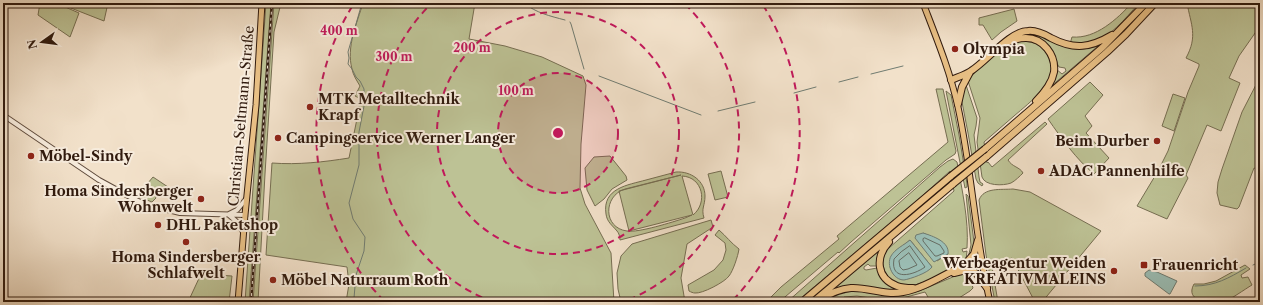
<svg xmlns="http://www.w3.org/2000/svg" width="1263" height="305" viewBox="0 0 1263 305" font-family="'Libre Caslon Text',serif">
  <rect width="100%" height="100%" fill="#f2e1ca"/>
  <filter id="stains"><feTurbulence type="fractalNoise" baseFrequency=".005" numOctaves="4"/><feColorMatrix values="0 0 0 0 .2 0 0 0 0 .09 0 0 0 0 .02 0 0 0 .5 -.17"/></filter>
  <radialGradient id="worn" r=".72"><stop offset=".6" stop-color="#630" stop-opacity="0"/><stop offset="1" stop-color="#630" stop-opacity=".3"/></radialGradient>
  <path fill="#bdc295" stroke="#766e52" fill-rule="evenodd" d="M40 3 46 4 47 3H56L79 13 70 37 38 15Z
    M58 3H108L104 21Z
    M266 3H271L249 302H245Z
    M274 3H281L274 32 265 174 258 302H253Z
    M363 3H475L469 39 505 46 542 57 583 76 586 85 581 144 580 188 585 204 611 253 614 302H346L349 284 347 267 266 255 272 163C298 165 324 162 349 158L359 109V98L355 96 360 86C357 81 353 75 352 69 346 47 357 23 363 3Z
    M1132 3H1139C1125 19 1110 38 1089 44 1083 45 1076 44 1070 44L1072 37C1096 39 1117 19 1132 3Z
    M1187 3H1260V26L1239 56 1229 78 1240 83 1221 131 1207 125 1186 175 1188 178 1167 219 1137 206 1158 171 1168 151 1188 92 1199 66V64L1186 58C1198 36 1191 25 1187 3Z
    M1014 9 1017 21 1001 32 992 40 983 25H979V18Z
    M1031 33C1047 36 1060 48 1076 49 1084 50 1092 47 1098 46L1049 88 1056 69 1062 74 1066 71 1065 68 1059 67 1048 46 1017 37 1022 34Z
    M1019 41C1032 41 1041 44 1048 55 1063 78 1029 103 1014 116 1004 125 994 133 984 142L987 163 988 162 992 167 1045 122 1047 124 1008 160C1012 167 1020 167 1023 173 1020 176 1015 181 1011 183 1003 186 985 186 982 177L977 142 980 118 968 81C978 67 1002 46 1019 41Z
    M1260 77V170L1254 168 1239 207 1237 209 1220 205 1217 193 1218 182 1222 169 1242 112Z
    M1090 82 1103 95 1085 116 1092 126 1086 133 1109 158 1094 174C1076 159 1062 139 1048 119Z
    M966 85 977 118 976 126 974 135 979 177 980 182 983 184 982 186 978 183 976 179 968 133 962 102 963 92Z
    M936 89H943L956 151 955 154 946 160 851 242 839 253 838 252 779 302H762L770 298 781 287 839 239 837 236 948 142Z
    M946 91 951 95 959 135 967 184V187L965 188Z
    M1173 94 1185 98 1174 131 1162 126Z
    M610 156 626 176 627 180 612 189 604 199 595 206 587 190 585 168 594 157Z
    M953 159 957 162C962 190 969 220 967 248L962 249 963 252 967 251 966 260C954 268 923 285 909 286 901 287 890 282 886 274 881 265 883 255 888 247L889 248 954 191 950 171 913 204 796 302H787L940 167 948 161ZM923 233 937 239 948 254 937 261ZM910 240 932 267 894 275 890 267 899 249Z
    M721 171 728 197 715 200 708 174Z
    M676 172C691 171 705 181 705 196 705 206 701 208 704 218L620 240C620 237 619 233 617 231 612 225 607 222 606 214 602 188 628 185 646 180 656 177 666 175 676 172ZM681 175 619 191 629 231 692 215 685 218C673 222 638 233 627 231 603 228 603 196 625 189ZM682 176C703 177 708 203 693 215Z
    M153 177 168 187 165 189 161 187 155 195 156 198 152 202 137 196Z
    M1013 189 1030 192 1101 231 1042 302H1035L1012 258 992 267 998 302H995L986 255 979 200C984 187 1001 190 1013 189Z
    M966 194 968 196 974 242 973 251 968 258 971 245Z
    M711 220 713 227 687 244 681 278 685 302H621L618 289 617 273 621 256 632 244Z
    M719 230C726 236 731 243 739 249 738 256 733 271 729 276 725 282 702 294 695 293 693 293 691 292 689 291L688 285 714 270 723 260 726 250 725 243 715 235Z
    M881 249 878 266H870L868 264 864 267V269L866 270 877 268 900 290 834 289Z
    M1245 265 1250 269 1241 275 1242 278 1248 277 1252 285C1245 289 1229 301 1222 302 1211 304 1184 302 1194 284H1204L1216 281Z
    M968 272 973 288 970 291 959 298V301L958 302H931L925 292 899 299 884 300 857 296 844 297 845 302H821L833 295 849 290 908 294 919 291 960 274Z
    M201 274 232 276 229 302H188Z"/>
  <path fill="#9bbeb5" stroke="#707c72" d="M923 233C933 236 950 242 948 254L934 262 915 238 916 235Z
    M910 240 932 267C928 273 910 279 904 280 893 280 886 265 891 256 895 249 904 245 910 240Z
    M1149 270 1157 272 1177 281 1170 294H1169L1145 276V273Z"/>
  <g fill="none" stroke-linecap="round" stroke-linejoin="round">
    <path stroke="#666c62" stroke-width="1" d="M925 238 940 245 944 251V253L937 256H935L923 241V239Z
      M910 246 925 267C914 275 890 282 894 259L901 252Z
      M909 253 917 265 908 269 903 270 900 267 899 261Z"/>
    <path stroke="#707c72" stroke-width="1" d="M524 3C536 13 550 16 565 20
      M570 22 571 24 584 69
      M871 74 903 66
      M599 76 701 115
      M839 82 858 77
      M794 93 816 87
      M718 111 755 102
      M1253 265 1260 262
      M1195 286C1215 286 1229 278 1246 268
      M349 302 354 298 356 275 364 251 365 237 353 219 349 203 359 165V132L364 106V89L360 81 356 77 352 69 348 64 349 58 348 52 362 3"/>
    <defs>
      <path id="minor" d="M3 115 99 180 132 198 147 205 180 213 245 215
        M229 214 237 210 247 198
        M229 215 237 222 243 232"/>
      <path id="major" d="M923 3C936 37 950 71 958 107 972 171 975 238 990 302
        M238 302 245 215 256 105 262 3"/>
      <path id="highway" d="M1008 42C1013 40 1019 38 1026 38 1043 38 1056 55 1054 72 1052 83 1044 93 1036 101
        M951 80C958 77 965 75 971 71 987 61 1010 31 1028 31 1036 30 1044 34 1051 38 1074 50 1090 48 1112 35
        M958 104 962 87 970 72
        M985 149 1103 47 1146 3
        M986 157 1107 52 1126 34 1155 3
        M889 242C875 257 876 278 897 286 902 288 908 288 913 288
        M966 263 974 254 978 240
        M967 270 976 273 987 288
        M954 273 966 270 982 263
        M820 299C830 294 839 289 851 288 869 287 885 296 903 292 926 288 949 271 971 262H978L982 263
        M802 302 951 176
        M813 302 953 184"/>
    </defs>
    <use href="#minor" stroke="#604c3d" stroke-width="6"/>
    <use href="#major" stroke="#301a0e" stroke-width="7"/>
    <use href="#highway" stroke="#301a0e" stroke-width="8"/>
    <use href="#minor" stroke="#f7ecdd" stroke-width="4"/>
    <use href="#major" stroke="#e9c085" stroke-width="5"/>
    <use href="#highway" stroke="#e9c085" stroke-width="6"/>
    <defs>
      <path id="rail" d="M251 302 272 3"/>
    </defs>
    <use href="#rail" stroke="#301a0e" stroke-width="2.5"/>
    <use href="#rail" stroke="#f7ecdd" stroke-width="1" stroke-dasharray="3" stroke-linecap="butt"/>
    <defs>
      <path id="highway-bridge" d="M951 176 985 149
        M953 184 986 157"/>
    </defs>
    <use href="#highway-bridge" stroke="#301a0e" stroke-width="8" stroke-linecap="butt"/>
    <use href="#highway-bridge" stroke="#e9c085" stroke-width="6"/>
  </g>
  <circle cx="558" cy="133" r="60" fill="#c2185b" fill-opacity=".12"/>
  <g fill="none" stroke="#c2185b" stroke-width="2" stroke-dasharray="7 5">
    <circle cx="558" cy="133" r="60"/>
    <circle cx="558" cy="133" r="121"/>
    <path d="M493 302A181 181 0 0 1 431 4M685 4A181 181 0 0 1 623 302"/>
    <path d="M384 301A242 242 0 0 1 353 5M763 5A242 242 0 0 1 732 301"/>
  </g>
  <g fill="#8f2418" stroke="#f7ecdd" stroke-width="1.5">
    <circle cx="955" cy="49" r="4"/>
    <circle cx="310" cy="107" r="4"/>
    <circle cx="278" cy="138" r="4"/>
    <circle cx="1157" cy="141" r="4"/>
    <circle cx="31" cy="156" r="4"/>
    <circle cx="1041" cy="171" r="4"/>
    <circle cx="201" cy="199" r="4"/>
    <circle cx="158" cy="225" r="4"/>
    <circle cx="186" cy="242" r="4"/>
    <rect x="1140" y="261" width="8" height="8" rx="2"/>
    <circle cx="1114" cy="271" r="4"/>
    <circle cx="273" cy="280" r="4"/>
  </g>
  <g text-anchor="middle" dominant-baseline="central" stroke-width="4" stroke-linejoin="round" paint-order="stroke">
    <g font-size="14" font-weight="bold" fill="#301a0e" stroke="#f7ecdd" text-anchor="start">
      <text x="963" y="49">Olympia</text>
      <text x="318" y="99">MTK Metalltechnik<tspan x="318" dy="16">Krapf</tspan></text>
      <text x="286" y="138">Campingservice Werner Langer</text>
      <text x="1149" y="141" text-anchor="end">Beim Durber</text>
      <text x="39" y="156">Möbel-Sindy</text>
      <text x="1049" y="171">ADAC Pannenhilfe</text>
      <text x="193" y="191" text-anchor="end">Homa Sindersberger<tspan x="193" dy="16">Wohnwelt</tspan></text>
      <text x="166" y="225">DHL Paketshop</text>
      <text x="186" y="257" text-anchor="middle">Homa Sindersberger<tspan x="186" dy="16">Schlafwelt</tspan></text>
      <text x="1106" y="263" text-anchor="end">Werbeagentur Weiden<tspan x="1106" dy="16">KREATIVMALEINS</tspan></text>
      <text x="1152" y="265">Frauenricht</text>
      <text x="281" y="280">Möbel Naturraum Roth</text>
    </g>
    <g font-size="14" fill="#301a0e" stroke="#f7ecdd">
      <text transform="translate(241 116) rotate(-85)">Christian-Seltmann-Straße</text>
    </g>
  </g>
  <circle cx="558" cy="133" r="6" fill="#c2185b" stroke="#f7ecdd" stroke-width="2"/>
  <g font-size="12" text-anchor="middle" font-weight="bold" fill="#c2185b" stroke="#f7ecdd" stroke-width="4" stroke-linejoin="round" paint-order="stroke">
    <text x="339" y="35">400 m</text>
    <text x="472" y="52">200 m</text>
    <text x="394" y="61">300 m</text>
    <text x="516" y="95">100 m</text>
  </g>
  <rect width="1263" height="305" fill="none" stroke="#f2e1ca" stroke-width="16"/>
  <rect x="4" y="4" width="1255" height="297" fill="none" stroke="#301a0e" stroke-width="2"/>
  <rect x="8" y="8" width="1247" height="289" fill="none" stroke="#301a0e"/>
  <g transform="translate(42 42) rotate(256)" stroke="#f7ecdd" stroke-width="3" paint-order="stroke">
  <path d="M0-3L7 15L0 10L-7 15Z" fill="#301a0e"/>
  <text y="-6" font-size="11" font-weight="bold" text-anchor="middle" fill="#301a0e">N</text>
  </g>
  <rect width="100%" height="100%" filter="url(#stains)"/>
  <rect width="100%" height="100%" fill="url(#worn)"/>
</svg>
